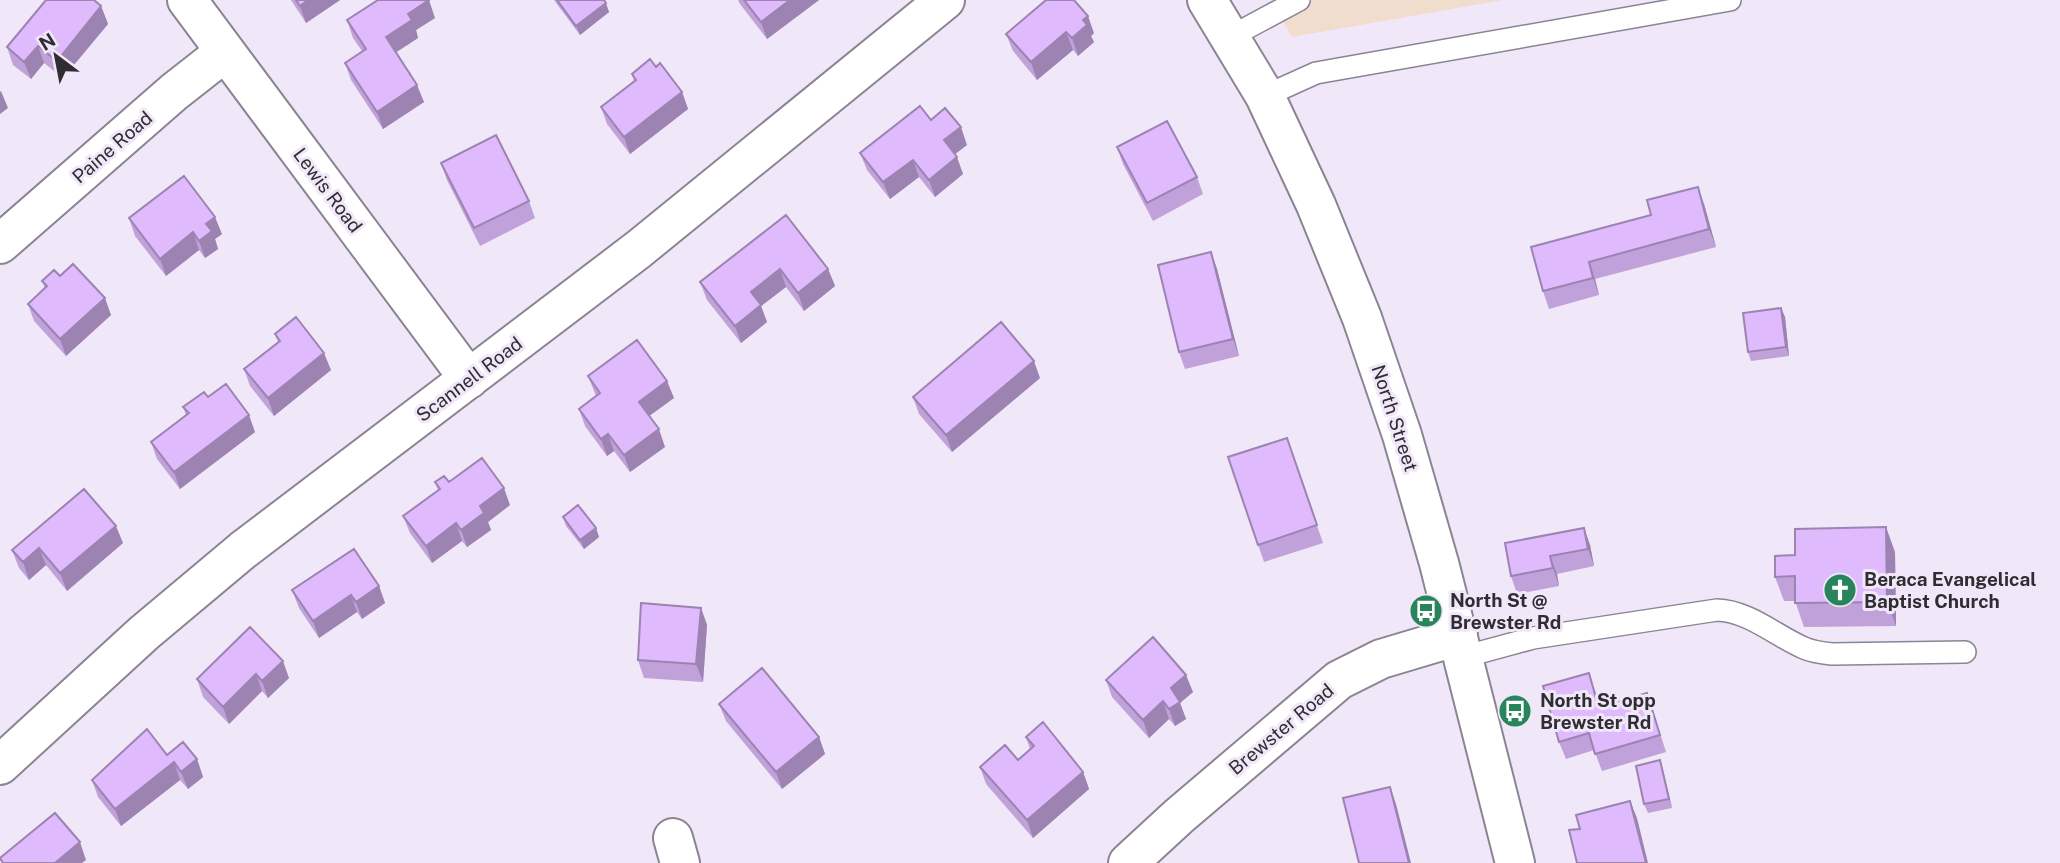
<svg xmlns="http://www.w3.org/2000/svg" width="2060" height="863" viewBox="0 0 2060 863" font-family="'Public Sans',sans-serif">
  <rect width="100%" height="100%" fill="#f0e7f8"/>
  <path fill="#f1ddce" d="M1270 0H1503L1292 37Z"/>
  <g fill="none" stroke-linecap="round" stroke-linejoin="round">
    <defs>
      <path id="service" d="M1230 37 1299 0
        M1265 96 1316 73 1730 0
        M1463 657 1533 638 1717 610C1749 611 1776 636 1804 648 1813 652 1822 653 1832 654L1965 652"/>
      <path id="minor" d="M187 0 469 379
        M0 244 174 92 225 52
        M0 765 144 633 243 550 639 249 945 0
        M673 838 680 863
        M1128 863 1179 816 1339 680 1381 659 1458 636"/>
      <path id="secondary" d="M1207 0 1265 96 1316 205 1362 318 1402 435 1439 563 1515 863"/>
    </defs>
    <use href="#service" stroke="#8b8492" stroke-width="24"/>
    <use href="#minor" stroke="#8b8492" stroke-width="42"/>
    <use href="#secondary" stroke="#8b8492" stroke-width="42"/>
    <use href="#service" stroke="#fff" stroke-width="21"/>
    <use href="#minor" stroke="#fff" stroke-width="38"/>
    <use href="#secondary" stroke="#fff" stroke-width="38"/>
  </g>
  <path fill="#c0a1da" d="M291 0H340L306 23Z
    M554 0H604L609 12 580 35Z
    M738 0H819L767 39 740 4Z
    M101 6 108 24 63 78 44 63 31 79 13 65 7 47Z
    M435 18 416 30 418 38 396 52 424 102 383 129 351 80 345 63 362 51 353 38 347 20Z
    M1094 33 1091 36 1094 42 1078 56 1073 50 1037 80 1013 51 1006 34Z
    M656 67 682 92 688 109 630 154 607 124 601 107 634 81 632 74Z
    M931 120 967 145 955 154 963 174 935 197 919 177 890 199 867 170 860 153Z
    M1117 147 1197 177 1203 194 1153 221 1123 164Z
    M441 163 529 201 535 218 480 246 447 180Z
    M1704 204 1716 247 1595 279 1599 295 1549 309 1543 291 1531 247Z
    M786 215 828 269 835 286 804 311 786 287 761 306 767 322 741 343 707 300 700 282Z
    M129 218 222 234 215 239 218 249 205 258 199 250 166 276 135 236Z
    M1211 252 1217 269 1239 356 1185 369 1179 352Z
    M60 276 111 315 66 356 34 321 28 304 45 288 42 281Z
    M1781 308 1785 317 1789 356 1751 361 1748 352Z
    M275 334 331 370 274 416 250 386 244 369 278 342Z
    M588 376 674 398 649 416 665 447 630 472 614 451 607 456 585 426 579 409 596 396Z
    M1040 378 952 452 919 414 913 397Z
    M208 397 255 432 180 489 157 459 151 442 186 415 183 407Z
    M1287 438 1323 543 1264 562 1228 457Z
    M435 482 510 505 488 522 491 530 467 547 462 541 432 563 410 533 403 516 438 490Z
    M563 517 596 528 599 537 584 549 566 526Z
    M1584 528 1590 545 1594 566 1557 574 1559 586 1517 594 1511 576Z
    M123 543 67 591 46 565 29 580 19 568 12 550Z
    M1895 552 1896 626 1804 627 1795 601H1784L1775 577Z
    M379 586 385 603 362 619 357 612 319 638 299 608 292 590Z
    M701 608 707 625 703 682 644 678 638 660Z
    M250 627 289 678 268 698 262 691 229 724 203 697 197 679Z
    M1106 680 1193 692 1180 703 1186 719 1175 726 1169 719 1149 738 1112 697Z
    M1595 690 1597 698 1609 704 1653 711 1666 752 1602 771 1594 750 1566 759 1559 742Z
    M719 704 819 737 825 754 782 789 726 721Z
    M1026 737 1083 772 1089 789 1033 838 986 784 980 767 1018 760 1030 749Z
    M167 755 197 759 203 777 188 789 180 780 121 826 98 797 92 780Z
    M1660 760 1672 808 1648 813 1644 804Z"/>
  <path fill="#9c83b1" d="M308 0H340L306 23 300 6Z
    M429 0 435 18 416 30 418 38 392 55 386 37 408 14Z
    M790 0H819L767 39 761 22Z
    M606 3 609 12 580 35 576 26Z
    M101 6 108 24 63 78 57 61Z
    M1088 16 1094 33 1091 36 1094 42 1078 56 1072 38 1083 20Z
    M1066 32 1073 50 1037 80 1031 62Z
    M38 46 44 63 31 79 24 62Z
    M417 85 424 102 383 129 377 112Z
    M1 91 8 108 0 114V92Z
    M682 92 688 109 630 154 624 137Z
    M961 127 967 145 950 158 944 140Z
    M957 157 963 174 935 197 929 180Z
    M913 160 919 177 890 199 883 182Z
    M1698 187 1704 204 1716 247 1709 229Z
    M215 217 222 234 215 239 218 249 205 258 199 241 206 224Z
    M193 232 199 250 166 276 160 259Z
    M1211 252 1217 269 1239 356 1233 339Z
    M1589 262 1595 279 1599 295 1593 278Z
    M780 269 786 287 761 306 767 322 741 343 735 326 751 292Z
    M828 269 835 286 804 311 798 293Z
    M105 298 111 315 66 356 60 339Z
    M1781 308 1785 317 1789 356 1786 347Z
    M324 353 331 370 274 416 268 398Z
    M1034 361 1040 378 952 452 946 435Z
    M667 381 674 398 645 419 639 402Z
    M249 415 255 432 180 489 174 472Z
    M659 429 665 447 630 472 624 455Z
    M608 434 614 451 607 456 601 439Z
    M504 488 510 505 488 522 491 530 467 547 461 530 480 506Z
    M456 523 462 541 432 563 426 546Z
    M116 526 123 543 67 591 60 573Z
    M1886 527 1895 552 1896 626 1887 602Z
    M596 528 599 537 584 549 580 540Z
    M1584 528 1590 545 1594 566 1588 549Z
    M39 548 46 565 29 580 23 562Z
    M1550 556 1557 574 1559 586 1553 568Z
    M379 586 385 603 362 619 356 602Z
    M351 595 357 612 319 638 313 621Z
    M701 608 707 625 703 682 696 664Z
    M283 661 289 678 268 698 262 681Z
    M256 674 262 691 229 724 223 707Z
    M1186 675 1193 692 1180 703 1186 719 1175 726 1169 709 1171 688Z
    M1163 701 1169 719 1149 738 1143 720Z
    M819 737 825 754 782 789 776 772Z
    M197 759 203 777 188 789 181 772Z
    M1660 760 1663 770 1672 808 1669 799Z
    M174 762 180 780 121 826 115 809Z
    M1083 772 1089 789 1033 838 1027 820Z
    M1390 787 1396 804 1411 863H1409Z
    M1630 801 1637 818 1648 863H1646Z
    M80 842 86 860 82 863H55Z"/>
  <path fill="#dfbbfd" stroke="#9c83b1" stroke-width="2" d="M46 0H94L101 6 57 61 38 46 24 62 7 47Z
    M296 0H308L300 6Z
    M378 0H429L408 14 412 20 386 37 417 85 377 112 345 63 366 49 347 20Z
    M557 0H604L606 3 576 26Z
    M744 0H790L761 22Z
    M1046 0H1074L1088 16 1083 20 1087 25 1072 38 1066 32 1031 62 1006 34Z
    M650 59 656 67 660 63 682 92 624 137 601 107 636 80 632 74Z
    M920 106 931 120 945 108 961 127 944 140 957 157 929 180 913 160 883 182 860 153Z
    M1167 121 1197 177 1147 203 1117 147Z
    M496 135 529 201 474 228 441 163Z
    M184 176 215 217 206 224 212 231 199 241 193 232 160 259 129 218Z
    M1698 187 1709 229 1589 262 1593 278 1543 291 1531 247 1651 215 1647 200Z
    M786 215 828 269 798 293 780 269 751 292 761 305 735 326 700 282Z
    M1211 252 1233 339 1179 352 1158 265Z
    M73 264 105 298 60 339 28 304 47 286 42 281 54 270 60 276Z
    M1781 308 1786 347 1748 352 1743 313Z
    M296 317 324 353 268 398 244 369 280 341 275 334Z
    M1001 322 1034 361 946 435 913 397Z
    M637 340 667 381 639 402 659 429 624 455 608 434 601 439 579 409 600 393 588 376Z
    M226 384 249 415 174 472 151 442 189 413 183 407 204 392 208 397Z
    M1287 438 1317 525 1258 545 1228 457Z
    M482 458 504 488 480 506 484 513 461 530 456 523 426 546 403 516 440 489 435 482 444 476 449 482Z
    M84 489 116 526 60 573 39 548 23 562 12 550Z
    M578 505 596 528 580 540 563 517Z
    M1886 527 1887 602 1795 603V576L1775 577V556L1795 555V529Z
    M1584 528 1588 549 1550 556 1553 568 1511 576 1505 543Z
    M354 549 379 586 356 602 351 595 313 621 292 590Z
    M641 603 701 608 696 664 638 660Z
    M250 627 283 661 262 681 256 674 223 707 197 679Z
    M1153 637 1186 675 1171 688 1180 702 1169 709 1163 701 1143 720 1106 680Z
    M762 668 819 737 776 772 719 704Z
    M1589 673 1596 698 1606 695 1609 704 1647 693 1660 735 1595 754 1589 733 1559 742 1543 686Z
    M1043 722 1083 772 1027 820 980 767 1005 745 1018 760 1034 746 1026 737Z
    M147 729 167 755 183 742 197 759 181 772 174 762 115 809 92 780Z
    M1660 760 1669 799 1644 804 1636 766Z
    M1390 787 1409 863H1359L1343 798Z
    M1630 801 1646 863H1577L1569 830 1580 829 1576 815Z
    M55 813 80 842 55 863H3L0 858Z"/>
  <defs>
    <symbol id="church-disc" viewBox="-11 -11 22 22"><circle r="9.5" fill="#28845b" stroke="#f0e7f8"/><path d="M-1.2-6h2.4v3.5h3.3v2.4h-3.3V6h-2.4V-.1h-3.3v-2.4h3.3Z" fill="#fff"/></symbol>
    <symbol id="bus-disc" viewBox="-11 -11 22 22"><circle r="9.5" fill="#28845b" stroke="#f0e7f8"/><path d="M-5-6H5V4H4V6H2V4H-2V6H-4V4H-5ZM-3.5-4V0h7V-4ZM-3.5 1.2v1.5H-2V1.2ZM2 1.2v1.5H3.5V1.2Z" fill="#fff"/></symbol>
  </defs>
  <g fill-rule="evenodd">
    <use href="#church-disc" x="1821" y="571" width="38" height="38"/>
    <use href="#bus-disc" x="1407" y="592" width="38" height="38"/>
    <use href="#bus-disc" x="1496" y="692" width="38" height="38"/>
  </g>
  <g text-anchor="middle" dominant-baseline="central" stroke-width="6" stroke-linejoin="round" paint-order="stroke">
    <g font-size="19" fill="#2f2c32" stroke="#f0e7f8">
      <text transform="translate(112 147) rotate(-41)">Paine Road</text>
      <text transform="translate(328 190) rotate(53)">Lewis Road</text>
      <text transform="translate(469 379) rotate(-37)">Scannell Road</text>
      <text transform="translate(1395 418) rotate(72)">North Street</text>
      <text transform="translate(1281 729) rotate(-40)">Brewster Road</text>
    </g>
    <g font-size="19" font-weight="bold" fill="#2f2c32" stroke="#f0e7f8" text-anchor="start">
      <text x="1864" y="579">Beraca Evangelical<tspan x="1864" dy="22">Baptist Church</tspan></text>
      <text x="1450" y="600">North St @<tspan x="1450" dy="22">Brewster Rd</tspan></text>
      <text x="1540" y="700">North St opp<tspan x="1540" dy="22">Brewster Rd</tspan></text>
    </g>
  </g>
  <g transform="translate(56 56) rotate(328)" stroke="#f0e7f8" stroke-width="5" paint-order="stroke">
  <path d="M0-5L12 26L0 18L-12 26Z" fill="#2f2c32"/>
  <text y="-10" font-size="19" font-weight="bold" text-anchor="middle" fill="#2f2c32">N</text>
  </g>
</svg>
